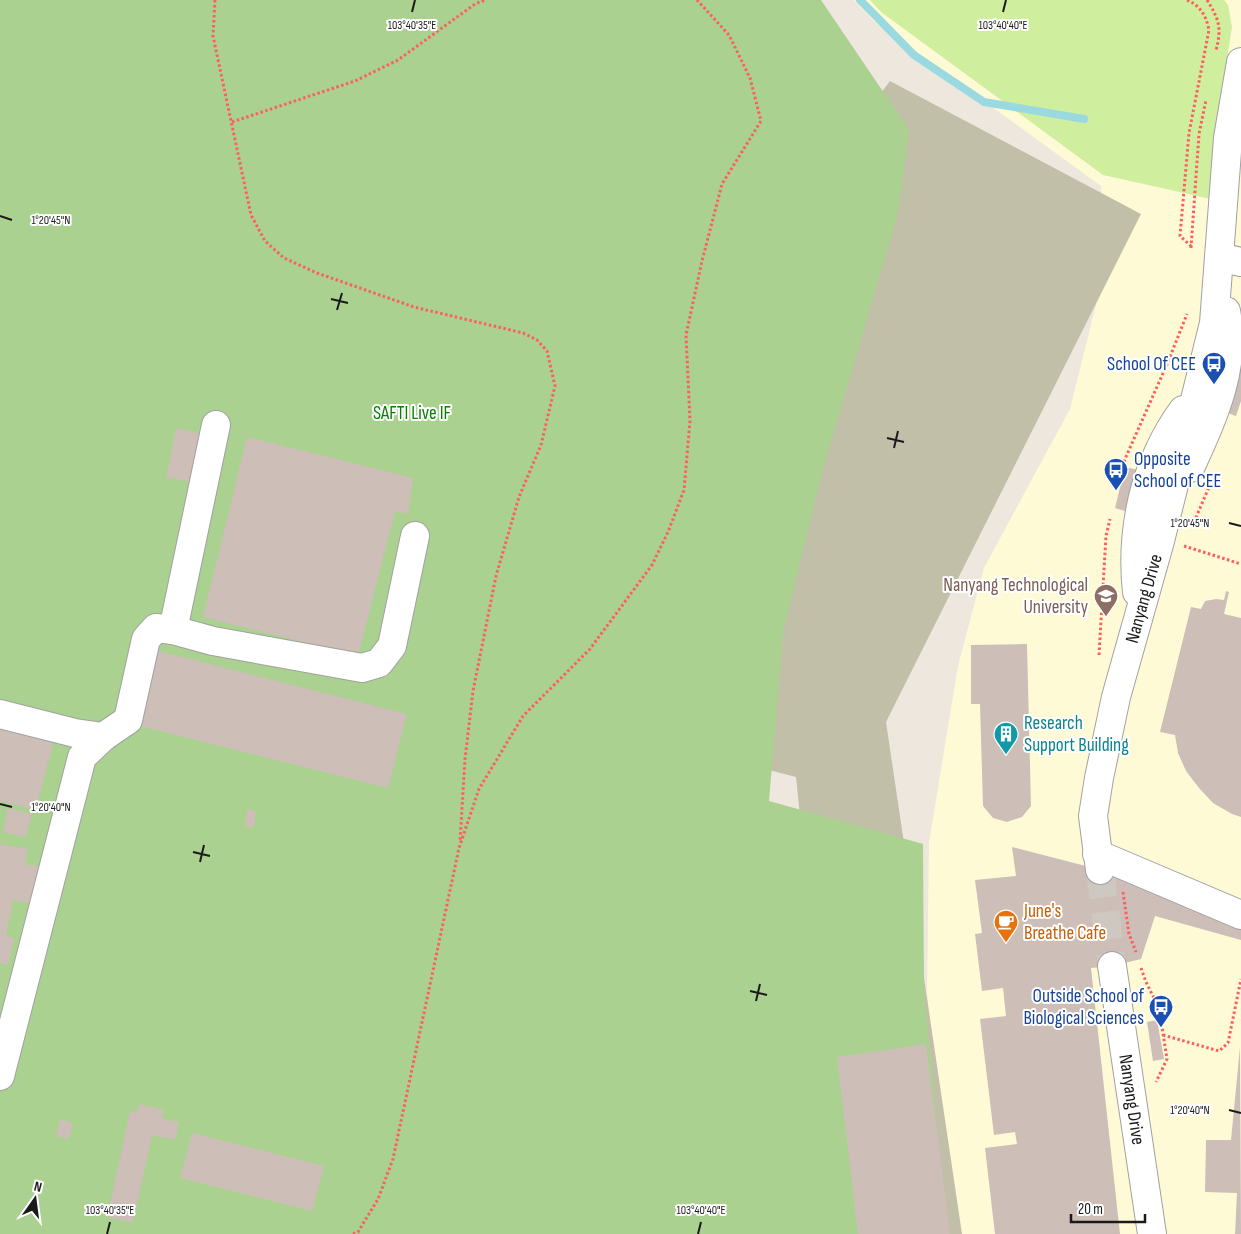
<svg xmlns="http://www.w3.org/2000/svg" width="1241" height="1234" viewBox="0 0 1241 1234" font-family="'Sofia Sans Condensed',sans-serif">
  <rect width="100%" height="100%" fill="#eee7de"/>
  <path fill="#fffad6" d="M854 0H1241V1234H956L938 1093 927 994 929 843 958 666 984 568 1070 409 1106 265 1101 186 874 21Z"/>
  <path fill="#c2bfa9" d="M890 81 1141 214 886 722 962 1234H843L796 777 706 754V323Z"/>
  <path fill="#cfee9e" d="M870 0H1224L1228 5 1232 27 1217 121 1211 199 1103 175 881 12Z"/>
  <path fill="#aad18f" d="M0 0H821L909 130 898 213 823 468 783 632 769 801 923 844 924 992 934 1091 942 1207 948 1234H0Z"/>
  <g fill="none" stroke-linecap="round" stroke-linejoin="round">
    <path stroke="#9ad9e0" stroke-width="8" d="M860 0 914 55 984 102 1084 119"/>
  </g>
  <path fill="#cdbeb7" d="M1237 370 1241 371V401L1236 416 1225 412Z
    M176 428 206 435 196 483 166 477Z
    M247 437 413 478 408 514 395 511 358 656 203 617Z
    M1125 467 1138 470 1128 512 1115 508Z
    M1226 591 1229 592 1224 614 1241 618V817L1232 814 1213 803 1199 788 1186 771 1178 753 1175 735 1160 732 1191 607 1201 609 1205 601 1216 599 1224 600Z
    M1027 644 1031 806 1022 817 1007 822 993 818 983 806 980 704H971V645Z
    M158 651 407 714 388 788 140 726Z
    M0 725 54 739 36 810 0 801Z
    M8 808 32 814 26 837 3 832Z
    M247 810 256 811 254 828 245 826Z
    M0 844 28 849 25 864 42 867 34 904 13 900 6 936 14 938 8 965 0 963Z
    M1012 847 1241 906V940L1155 916 1141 959 1112 966 1091 968 1120 1234H995L985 1148 1017 1144 1015 1132 994 1135 980 1019 1006 1016 1003 988 982 991 975 934 982 933 975 880 1016 876Z
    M1157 1020 1164 1059 1153 1061 1147 1022Z
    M926 1044 950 1234H858L837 1057Z
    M1240 1047 1241 1234H1235L1237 1193 1205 1192 1206 1140H1231Z
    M139 1104 164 1110 161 1118 179 1122 175 1140 152 1135 133 1223 107 1217 130 1111 137 1112Z
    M60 1119 73 1123 69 1139 56 1136Z
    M192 1133 324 1166 312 1211 180 1178Z"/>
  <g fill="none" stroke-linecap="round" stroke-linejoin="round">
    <path stroke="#cec8c1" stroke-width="28" stroke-dasharray="28 14" stroke-linecap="butt" d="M1100 870 1112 966"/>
    <defs>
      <g id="minor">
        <path d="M1219 257 1241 262"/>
        <path d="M1190 468C1213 417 1237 368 1226 311"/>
        <path d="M1137 592C1130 529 1145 462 1183 410"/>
        <path d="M173 630 216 425"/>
        <path d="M0 714 75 733 103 737 128 720 146 639 156 628 173 630 213 641 362 668 379 663 392 646 415 536"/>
        <path d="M1097 854 1241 915"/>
        <path id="s1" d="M1100 870 1093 816 1099 778 1116 697 1160 541 1214 323 1228 138 1241 62"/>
        <path id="s2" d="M1112 966 1152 1234"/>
        <path d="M0 1076 82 757 103 737"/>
      </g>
    </defs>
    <use href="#minor" stroke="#a1a1a1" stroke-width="30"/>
    <path stroke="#ff5e61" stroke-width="3" stroke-dasharray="2.5 2.5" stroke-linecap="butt" d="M215 0 213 36 251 215 265 241 284 258 317 273 414 307 523 333 537 340 547 351 555 386 541 445 519 497 496 576 473 691 465 759 460 842
      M1187 0C1201 6 1206 16 1209 30L1189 133 1180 236 1191 246
      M1207 0C1219 19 1222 28 1216 50
      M232 122 355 81 398 60 475 4 485 0
      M1191 248 1199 134 1206 100
      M1123 467 1125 459 1168 362 1187 314
      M1192 527 1209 487
      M1184 546 1241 564
      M1099 655 1106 536 1110 519
      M1123 892 1129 934 1136 952
      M1141 968 1146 982 1159 1008 1167 1059 1156 1082
      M1163 1035 1219 1051 1228 1043 1241 979
      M353 1234 358 1232 378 1199 393 1159 459 848 479 789 523 716 590 649 652 565 668 532 684 490 690 421 686 335 702 261 722 184 761 121 750 78 729 35 697 0"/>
    <use href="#minor" stroke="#fff" stroke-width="28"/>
  </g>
  <path fill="none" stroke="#1a1a1a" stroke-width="2" d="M412 12 415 0M1003 12 1006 0M0 216 12 220M331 299 348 303M337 310 342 293M887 438 904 442M894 448 898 431M1229 523 1241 526M0 804 12 807M193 852 210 856M200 862 204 845M750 991 767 995M756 1001 760 984M1229 1110 1241 1113M107 1234 110 1222M698 1234 701 1222"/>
  <defs>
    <symbol id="bus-pin" viewBox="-11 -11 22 30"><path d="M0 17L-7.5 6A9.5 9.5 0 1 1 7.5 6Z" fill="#1a4fb4" stroke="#fff"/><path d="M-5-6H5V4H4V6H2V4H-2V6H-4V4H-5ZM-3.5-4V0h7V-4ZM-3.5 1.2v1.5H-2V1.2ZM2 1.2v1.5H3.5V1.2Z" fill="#fff"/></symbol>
    <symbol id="university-pin" viewBox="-11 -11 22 30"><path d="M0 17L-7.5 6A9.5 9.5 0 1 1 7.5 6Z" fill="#8d6e63" stroke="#fff"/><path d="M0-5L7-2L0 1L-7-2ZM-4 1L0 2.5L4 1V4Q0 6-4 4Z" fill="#fff"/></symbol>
    <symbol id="building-pin" viewBox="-11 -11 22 30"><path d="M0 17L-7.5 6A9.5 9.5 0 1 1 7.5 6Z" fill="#0f9aa8" stroke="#fff"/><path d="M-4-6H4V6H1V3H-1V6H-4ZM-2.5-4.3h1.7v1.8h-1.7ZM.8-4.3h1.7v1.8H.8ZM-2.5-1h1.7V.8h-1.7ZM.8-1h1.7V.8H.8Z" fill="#fff"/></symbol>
    <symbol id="cafe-pin" viewBox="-11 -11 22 30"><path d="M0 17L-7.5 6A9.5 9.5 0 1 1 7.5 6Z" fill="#e8710a" stroke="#fff"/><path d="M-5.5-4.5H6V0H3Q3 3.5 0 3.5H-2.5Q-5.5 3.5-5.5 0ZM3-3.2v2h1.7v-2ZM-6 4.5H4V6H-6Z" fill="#fff"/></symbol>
  </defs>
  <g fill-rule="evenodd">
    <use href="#bus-pin" x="1200" y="350" width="28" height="38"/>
    <use href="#bus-pin" x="1102" y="456" width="28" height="38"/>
    <use href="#university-pin" x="1092" y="582" width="28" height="38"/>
    <use href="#building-pin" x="992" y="720" width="28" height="38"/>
    <use href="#cafe-pin" x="992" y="908" width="28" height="38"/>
    <use href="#bus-pin" x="1147" y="993" width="28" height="38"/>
  </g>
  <g text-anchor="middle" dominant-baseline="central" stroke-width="4" stroke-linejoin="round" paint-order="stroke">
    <g font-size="19" fill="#164399" stroke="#fff" text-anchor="end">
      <text x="1196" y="364">School Of CEE</text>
      <text x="1134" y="459" text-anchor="start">Opposite<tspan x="1134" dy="22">School of CEE</tspan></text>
      <text x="1144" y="996">Outside School of<tspan x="1144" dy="22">Biological Sciences</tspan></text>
    </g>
    <g font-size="19" fill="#068001" stroke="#fff">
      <text x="412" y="413">SAFTI Live IF</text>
    </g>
    <g font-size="19" fill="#785e54" stroke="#fff" text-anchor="end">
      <text x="1088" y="585">Nanyang Technological<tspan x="1088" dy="22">University</tspan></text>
    </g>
    <g font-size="19" fill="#1a1a1a" stroke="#fff">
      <text stroke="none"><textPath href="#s1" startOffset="278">Nanyang Drive</textPath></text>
      <text stroke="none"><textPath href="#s2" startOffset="135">Nanyang Drive</textPath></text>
    </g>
    <g font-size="19" fill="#0d838f" stroke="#fff" text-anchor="start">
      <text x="1024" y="723">Research<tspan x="1024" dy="22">Support Building</tspan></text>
    </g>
    <g font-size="19" fill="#c56008" stroke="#fff" text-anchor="start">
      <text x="1024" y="911">June's<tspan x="1024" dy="22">Breathe Cafe</tspan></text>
    </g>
  </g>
  <g font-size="12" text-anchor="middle" fill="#1a1a1a" stroke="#fff" stroke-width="4" stroke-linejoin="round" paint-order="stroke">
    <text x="412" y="29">103°40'35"E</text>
    <text x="1003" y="29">103°40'40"E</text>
    <text x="51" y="224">1°20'45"N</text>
    <text x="1190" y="527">1°20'45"N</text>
    <text x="51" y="811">1°20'40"N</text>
    <text x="1190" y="1114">1°20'40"N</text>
    <text x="110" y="1214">103°40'35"E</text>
    <text x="701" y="1214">103°40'40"E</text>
  </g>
  <g transform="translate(35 1199) rotate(14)" stroke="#ffffff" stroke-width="4" paint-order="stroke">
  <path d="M0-4L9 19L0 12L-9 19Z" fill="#1a1a1a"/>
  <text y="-8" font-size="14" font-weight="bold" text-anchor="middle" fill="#1a1a1a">N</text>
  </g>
  <path d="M1071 1214v8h74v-8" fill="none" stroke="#1a1a1a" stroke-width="2.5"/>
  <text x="1078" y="1214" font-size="15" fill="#1a1a1a" stroke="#ffffff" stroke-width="4" paint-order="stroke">20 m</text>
</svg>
